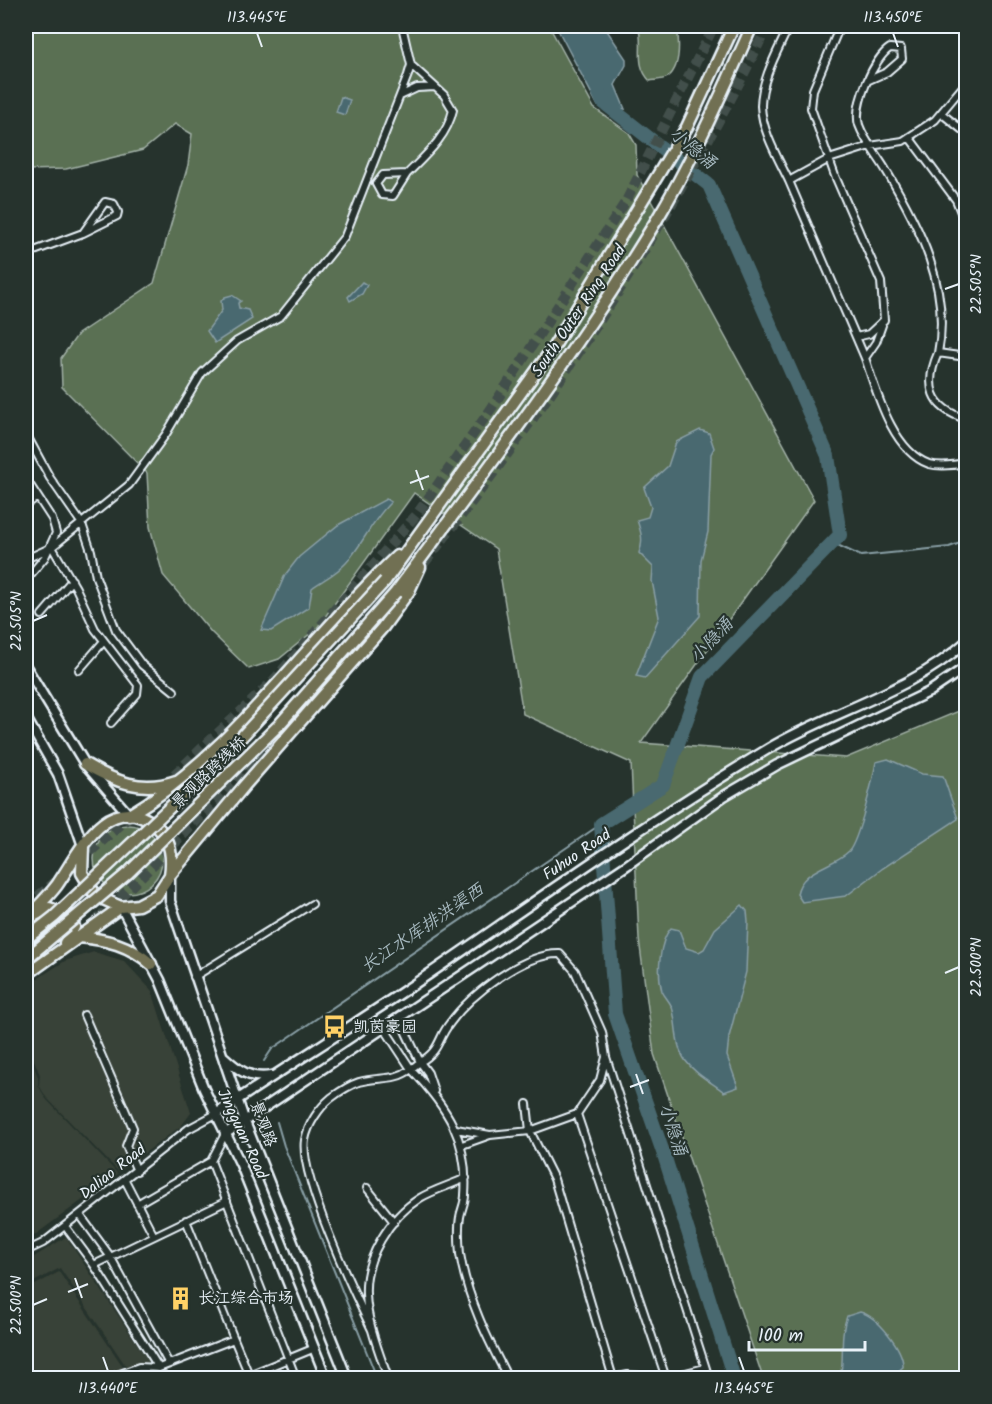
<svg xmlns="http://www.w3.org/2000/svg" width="992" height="1404" viewBox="0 0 992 1404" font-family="Kalam,'LXGW WenKai TC',sans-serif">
  <rect width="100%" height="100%" fill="#26332d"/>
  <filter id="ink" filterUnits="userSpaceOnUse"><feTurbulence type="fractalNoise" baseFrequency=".0167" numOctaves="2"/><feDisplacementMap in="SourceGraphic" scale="12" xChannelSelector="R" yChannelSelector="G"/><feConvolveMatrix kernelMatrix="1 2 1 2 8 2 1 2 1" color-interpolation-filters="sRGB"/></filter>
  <g filter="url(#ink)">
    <path fill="#394237" d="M94 952 124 961 152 991 191 1113 181 1126 119 1172 46 1097 39 1085 40 1075 26 1040V986L65 961Z
      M26 1046 38 1077V1085L46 1099 118 1174 28 1240 26 1237Z
      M66 1237 149 1362 126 1366 60 1268 26 1286V1262Z
      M59 1272 124 1368 102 1378H26V1290Z"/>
    <path fill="#5a6f53" stroke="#a1b0a6" stroke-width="1.5" d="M26 26H549L594 108 629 133 636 145 637 175 814 500 641 743 846 758 966 708V1378H763L654 1054 639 939 631 763 523 714 496 549 414 493 317 628 279 659 249 669 211 632 163 575 150 527 147 473 62 387 61 358 78 334 154 283 188 165 192 134 175 124 143 150 66 169 26 170Z
      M638 26H677C679 40 681 67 668 77 664 80 656 80 650 81 633 63 645 46 638 26Z
      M94 859a34 34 0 1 1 68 0a34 34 0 1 1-68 0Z"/>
    <path fill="#496970" stroke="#899fa6" stroke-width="1.5" d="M556 26H604L626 59V65L615 85 625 109 598 106Z
      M341 97 350 100 345 115 336 112Z
      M362 282 367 285 362 294 350 301 348 297Z
      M232 295 241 301 238 303 239 308 248 310 252 319 215 343 207 331 222 310 221 301 225 297Z
      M700 430 709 433 714 448 711 454 708 532 701 560 700 616 645 678 636 676 659 617 652 581 653 567 639 553C644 541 641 532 637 520L648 517 651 507 644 488 668 466 676 442Z
      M386 499 391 502C372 520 363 544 346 563 337 573 323 580 312 588L309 607 271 631 261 630 285 575 299 557 338 525Z
      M888 759 922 774 943 776 958 819 883 868 846 896 802 902 797 894C801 869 833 867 849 851 859 839 873 779 876 762Z
      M742 905 747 911 748 921 746 972 729 1037 727 1056 738 1087 724 1092C711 1082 695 1074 685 1060 675 1046 677 1026 673 1011 672 1003 665 998 662 991 657 974 659 941 671 928L679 930 686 948 699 952 704 949 715 929Z
      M860 1312C877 1316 904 1349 903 1367L895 1374 886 1377 840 1378C845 1357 839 1337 847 1316Z"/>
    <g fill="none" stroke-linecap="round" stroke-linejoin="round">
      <path stroke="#899fa6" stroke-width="2" d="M833 543 861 556 949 547 966 541
        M264 1061 272 1049 601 824
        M277 1122 284 1146 377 1378"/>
      <path stroke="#496970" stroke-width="14" d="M599 93 603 102 709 185 828 456 840 535 702 677 663 785 601 824 615 1014 665 1158 734 1378"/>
      <path stroke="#43504b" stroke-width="10" stroke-dasharray="10 5" stroke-linecap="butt" d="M415 575C520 443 616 306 698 158 722 115 747 71 767 26
        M163 785 273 681 417 514 493 406 626 201 714 26
        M79 862 137 810
        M26 906 60 878
        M98 919C203 817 305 713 396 599"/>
      <defs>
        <path id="street" d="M789 26C779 49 761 79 761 106 762 131 778 158 789 181L829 159 870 146 903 141 935 120 966 83
          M869 80 887 72 902 59 901 49 890 48C874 58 853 106 859 125 865 142 878 156 887 172 919 226 951 288 938 353
          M400 96 417 88 435 87
          M941 113 966 133
          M909 137 956 200 966 225
          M407 174 393 196 382 195 376 184 383 175 407 174C426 155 447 137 453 110L444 95 411 65
          M789 181 856 337 869 334 884 320 881 282 835 176 811 108 813 90 840 26
          M105 202 114 204 118 212 117 216 83 233Z
          M26 254 83 233
          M856 337 865 358 876 342 882 325
          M966 357 938 353C924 385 930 408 966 419
          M865 358C876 390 892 451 929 464 941 467 955 465 966 463
          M26 434 50 478 82 524 91 551 96 577 116 630 142 665 174 691
          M26 479 52 519 56 533 45 557 26 580
          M26 505 37 497
          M52 547 76 588 95 629 138 685 137 694 111 723
          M26 559 52 547 129 485 166 434 202 373 237 341 281 316 345 236 408 75 411 65 402 26
          M42 615 72 580
          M79 670 104 641
          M194 977 312 904
          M84 1015 133 1128 126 1146 137 1171
          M384 1028 411 1069 420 1062 399 1018
          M606 1057 709 1378
          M434 1091 428 1073 420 1062C441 1050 437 1039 450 1023 471 994 524 953 560 954L575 971 602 1032 606 1057 600 1080 577 1114 530 1131 490 1135 456 1129
          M527 1104 530 1131 554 1179 613 1378 628 1375 666 1378 705 1368
          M577 1114 666 1378
          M225 1134 211 1161 296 1378
          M462 1145 490 1135
          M125 1180 154 1236
          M367 1188 394 1222
          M137 1204 211 1161
          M80 1215 110 1256 169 1364
          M65 1226 94 1265 227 1201
          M26 1251 43 1243 188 1129 216 1114
          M94 1265 159 1368
          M372 1330C354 1293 299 1177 305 1140 308 1124 319 1108 331 1098 339 1092 350 1085 359 1082 379 1076 394 1082 411 1069 447 1107 469 1140 465 1195 465 1203 461 1210 460 1217 458 1228 459 1243 460 1254 467 1298 488 1340 508 1378
          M234 1339 249 1375 315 1348
          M109 1378 139 1367 159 1368 234 1339 186 1220
          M388 1378C379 1352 367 1323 366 1294 364 1258 390 1217 420 1198 433 1190 451 1185 466 1178"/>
        <path id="secondary" d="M26 667 85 764 129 815
          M26 718 58 774 83 846
          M170 875V901L245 1122 347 1378
          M121 907 160 980 204 1089 241 1165 326 1378
          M224 1057C238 1070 251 1080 271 1076
          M216 1114C281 1070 348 1029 413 985 530 905 646 822 768 749 833 710 909 693 966 642
          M225 1134 627 865 724 796 777 765 929 692 966 667"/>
        <path id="highway" d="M385 581 553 348 687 127 734 26
          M396 592C486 471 578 350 656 221 694 158 722 92 752 26
          M85 764C115 782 142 793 176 781
          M129 815C237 750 306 641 397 556
          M83 846 82 873 96 896 121 907 138 905 157 895 170 875 244 786 383 627 409 591 420 567
          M33 916 49 908 69 915 74 927 65 943
          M26 919C36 908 48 897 57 885 78 855 107 788 155 825 171 838 173 856 170 875
          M78 937C106 939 130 945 151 964
          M26 975 121 907"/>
      </defs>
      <use href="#street" stroke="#e8f1f8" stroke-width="10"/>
      <use href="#secondary" stroke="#e8f1f8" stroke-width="13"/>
      <use href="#highway" stroke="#e8f1f8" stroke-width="15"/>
      <use href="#street" stroke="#26332d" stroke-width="6"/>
      <use href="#secondary" stroke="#26332d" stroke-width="8"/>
      <use href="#highway" stroke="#716f52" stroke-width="10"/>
      <defs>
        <path id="highway-bridge" d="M26 939 54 917 223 757 385 581
          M26 959 128 873 279 725 396 592"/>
      </defs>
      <use href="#highway-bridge" stroke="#e8f1f8" stroke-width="15" stroke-linecap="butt"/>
      <use href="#highway-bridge" stroke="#716f52" stroke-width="10"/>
    </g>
  </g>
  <path fill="none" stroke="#e8f1f8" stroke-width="2" d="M257 33 262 47M893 33 898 47M945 289 959 284M416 470 423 490M410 483 429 476M33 621 47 615M945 973 959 967M636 1074 643 1094M630 1087 649 1080M75 1278 82 1298M68 1292 88 1284M33 1305 47 1299M103 1357 108 1371M739 1357 744 1371"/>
  <defs>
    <symbol id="bus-bare" viewBox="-9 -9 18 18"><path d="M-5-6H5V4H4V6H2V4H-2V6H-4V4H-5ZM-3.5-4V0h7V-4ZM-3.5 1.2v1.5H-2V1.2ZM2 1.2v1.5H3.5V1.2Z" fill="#ffd166" stroke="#26332d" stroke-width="2.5" paint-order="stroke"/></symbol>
    <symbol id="building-bare" viewBox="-9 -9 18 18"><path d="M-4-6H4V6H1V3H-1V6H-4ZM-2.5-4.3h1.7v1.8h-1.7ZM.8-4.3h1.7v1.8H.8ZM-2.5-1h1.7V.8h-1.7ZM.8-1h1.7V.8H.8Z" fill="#ffd166" stroke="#26332d" stroke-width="2.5" paint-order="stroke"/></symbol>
  </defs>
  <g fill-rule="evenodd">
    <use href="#bus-bare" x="318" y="1010" width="33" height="33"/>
    <use href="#building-bare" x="164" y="1282" width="33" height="33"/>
  </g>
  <g text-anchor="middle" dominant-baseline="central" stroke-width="4.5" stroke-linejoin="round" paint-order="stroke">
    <g font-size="16" fill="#e8f1f8" stroke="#26332d">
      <text transform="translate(579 311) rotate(-56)">South Outer Ring Road</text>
      <text transform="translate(209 773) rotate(-44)">景观路跨线桥</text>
      <text transform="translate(577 855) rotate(-34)">Fuhuo Road</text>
      <text transform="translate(263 1124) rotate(70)">景观路</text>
      <text transform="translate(242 1134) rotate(65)">Jingguan Road</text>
      <text transform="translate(113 1172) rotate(-38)">Daliao Road</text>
    </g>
    <g font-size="16" fill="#e8f1f8" stroke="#26332d" text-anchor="start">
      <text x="353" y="1027">凯茵豪园</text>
      <text x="198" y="1298">长江综合市场</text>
    </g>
    <g font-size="18" font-style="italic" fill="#a8bbc2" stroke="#26332d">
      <text transform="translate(692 149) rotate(39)">小隐涌</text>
      <text transform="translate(712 641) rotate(-47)">小隐涌</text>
      <text transform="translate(423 929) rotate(-34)">长江水库排洪渠西</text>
      <text transform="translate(672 1130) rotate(72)">小隐涌</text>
    </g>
  </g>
  <rect width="992" height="1404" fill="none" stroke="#26332d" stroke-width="66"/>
  <path d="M749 1341v9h116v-9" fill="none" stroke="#e8f1f8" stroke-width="3"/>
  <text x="758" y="1341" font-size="18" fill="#e8f1f8" stroke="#26332d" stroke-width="4.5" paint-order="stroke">100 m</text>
  <rect x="33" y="33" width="926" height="1338" fill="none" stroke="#e8f1f8" stroke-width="2"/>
  <g font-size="15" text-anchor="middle" fill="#e8f1f8">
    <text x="257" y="22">113.445°E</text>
    <text x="893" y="22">113.450°E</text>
    <text transform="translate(976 284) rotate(-90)" y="5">22.505°N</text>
    <text transform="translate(16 621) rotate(-90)" y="5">22.505°N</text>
    <text transform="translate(976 967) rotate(-90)" y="5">22.500°N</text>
    <text transform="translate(16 1305) rotate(-90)" y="5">22.500°N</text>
    <text x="108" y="1393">113.440°E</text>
    <text x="744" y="1393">113.445°E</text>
  </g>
</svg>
